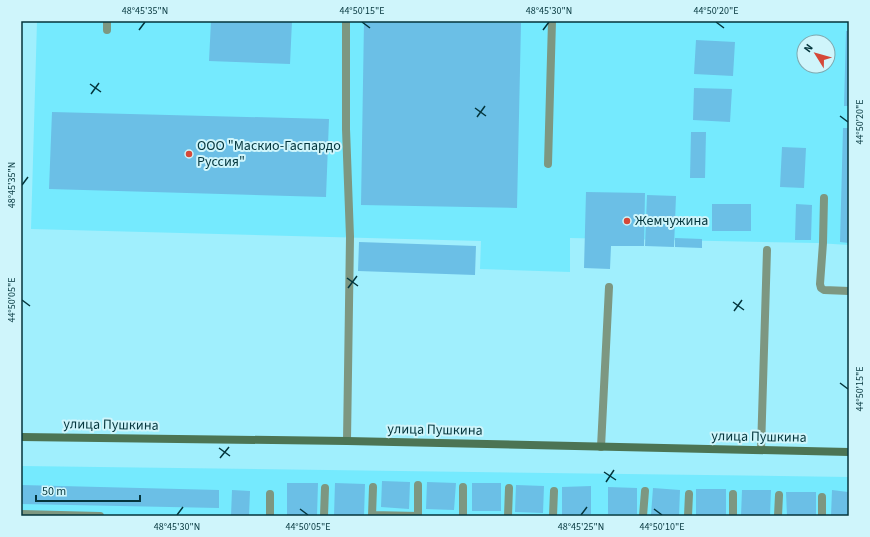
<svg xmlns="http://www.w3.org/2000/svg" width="870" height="537" viewBox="0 0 870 537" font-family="'Source Sans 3',sans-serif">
  <rect width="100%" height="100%" fill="#a0effd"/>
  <path fill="#75eafe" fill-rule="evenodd" d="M37 21H849V245L817 243 570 238V272L480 269 481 241 31 229ZM804 42H828V66H804Z
    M21 466 849 477V516H21Z"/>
  <path fill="#6bbfe6" d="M211 21H292L290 64 209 61Z
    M364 21 521 23 517 208 361 205Z
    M846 31H849V106H844Z
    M696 40 735 42 733 76 694 74Z
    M694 88 732 89 730 122 693 120Z
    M52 112 329 119 326 197 49 189Z
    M843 128H849V243L840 242Z
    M691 132H706L705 178H690Z
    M782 147 806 148 804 188 780 187Z
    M586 192 645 193 644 246H611L610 269 584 268Z
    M647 195 676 196 674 247 645 246Z
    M712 204H751V231H712Z
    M796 204 812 205 811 240H795Z
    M675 238 702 239V248L675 247Z
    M359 242 476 246 475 275 358 271Z
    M382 481 410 482 409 509 381 507Z
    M427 482 456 483 454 510 426 509Z
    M287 483H318L317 516H287Z
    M335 483 365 484 364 516H334Z
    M472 483H501V511H472Z
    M21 485 219 490V508L21 504Z
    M516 485 544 486 543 513 515 512Z
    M591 486V514L562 515V487Z
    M608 487 637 488V514H608Z
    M653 488 680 490 679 516 651 515Z
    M696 489H726V516H696Z
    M232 490 250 491 249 516H231Z
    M742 490H771L770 516H741Z
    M832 490 848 492V516H831Z
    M786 492H816V516H787Z"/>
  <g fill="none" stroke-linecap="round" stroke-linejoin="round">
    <path stroke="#7d9781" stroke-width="8" d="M346 21V129L350 237 347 441
      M107 30V21
      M548 164 552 21
      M824 198 823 243 820 284 821 288 824 290 849 291
      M601 447 609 287
      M761 450 767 250
      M822 497V516
      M21 514 100 516
      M372 515 418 516
      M270 516V494
      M324 516 325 488
      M372 516 373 487
      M418 516V485
      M463 516V487
      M508 516 509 488
      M553 516 554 491
      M643 516 645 491
      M688 516 689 494
      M733 516V494
      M778 516 779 495"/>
    <path stroke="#4c7454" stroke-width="8" d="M21 437 347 441 849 452"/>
  </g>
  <path fill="none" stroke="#04353c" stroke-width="1.5" d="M362 22 370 28M716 22 724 28M139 30 145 22M543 30 549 22M90 84 101 92M91 94 99 83M475 108 486 116M840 116 848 122M477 117 485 106M22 185 28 177M347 278 358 286M348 288 357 276M22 300 30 306M733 302 744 310M734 311 742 300M840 383 848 389M219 448 230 456M220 458 229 447M604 472 616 480M606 482 614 470M300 509 308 515M654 509 662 515M177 515 183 507M581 515 587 507"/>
  <g fill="#d54838" stroke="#cff5fb" stroke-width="1.5">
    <circle cx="189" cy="154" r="4"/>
    <circle cx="627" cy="221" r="4"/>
  </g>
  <g text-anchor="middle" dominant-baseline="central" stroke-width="4" stroke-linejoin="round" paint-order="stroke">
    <g font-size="14" fill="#04353c" stroke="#cff5fb" text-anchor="start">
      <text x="197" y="146">ООО "Маскио-Гаспардо<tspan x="197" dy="16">Руссия"</tspan></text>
      <text x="635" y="221">Жемчужина</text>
    </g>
    <g font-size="14" fill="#04353c" stroke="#cff5fb">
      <text transform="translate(111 425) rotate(1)">улица Пушкина</text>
      <text transform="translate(435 430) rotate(1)">улица Пушкина</text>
      <text transform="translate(759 437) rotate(1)">улица Пушкина</text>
    </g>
  </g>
  <rect width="870" height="537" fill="none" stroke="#cff5fb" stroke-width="44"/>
  <g transform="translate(816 54) rotate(307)"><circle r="19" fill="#cff5fb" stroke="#7ea8af"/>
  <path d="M0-3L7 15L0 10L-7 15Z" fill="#d54838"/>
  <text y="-6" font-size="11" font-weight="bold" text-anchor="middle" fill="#04353c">N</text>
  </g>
  <path d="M36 495v6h104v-6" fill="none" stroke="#04353c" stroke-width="2"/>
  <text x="42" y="495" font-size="12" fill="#04353c" stroke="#cff5fb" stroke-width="3" paint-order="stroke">50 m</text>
  <rect x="22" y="22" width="826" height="493" fill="none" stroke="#04353c" stroke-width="1.5"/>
  <g font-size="10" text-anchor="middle" fill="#04353c">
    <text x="145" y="14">48°45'35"N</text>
    <text x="362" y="14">44°50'15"E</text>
    <text x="549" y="14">48°45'30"N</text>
    <text x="716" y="14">44°50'20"E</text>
    <text transform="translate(859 122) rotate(-90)" y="4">44°50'20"E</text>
    <text transform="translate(11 185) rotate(-90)" y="4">48°45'35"N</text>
    <text transform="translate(11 300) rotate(-90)" y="4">44°50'05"E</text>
    <text transform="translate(859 389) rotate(-90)" y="4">44°50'15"E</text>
    <text x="177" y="530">48°45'30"N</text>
    <text x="308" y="530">44°50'05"E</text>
    <text x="581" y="530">48°45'25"N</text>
    <text x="662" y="530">44°50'10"E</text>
  </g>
</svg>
